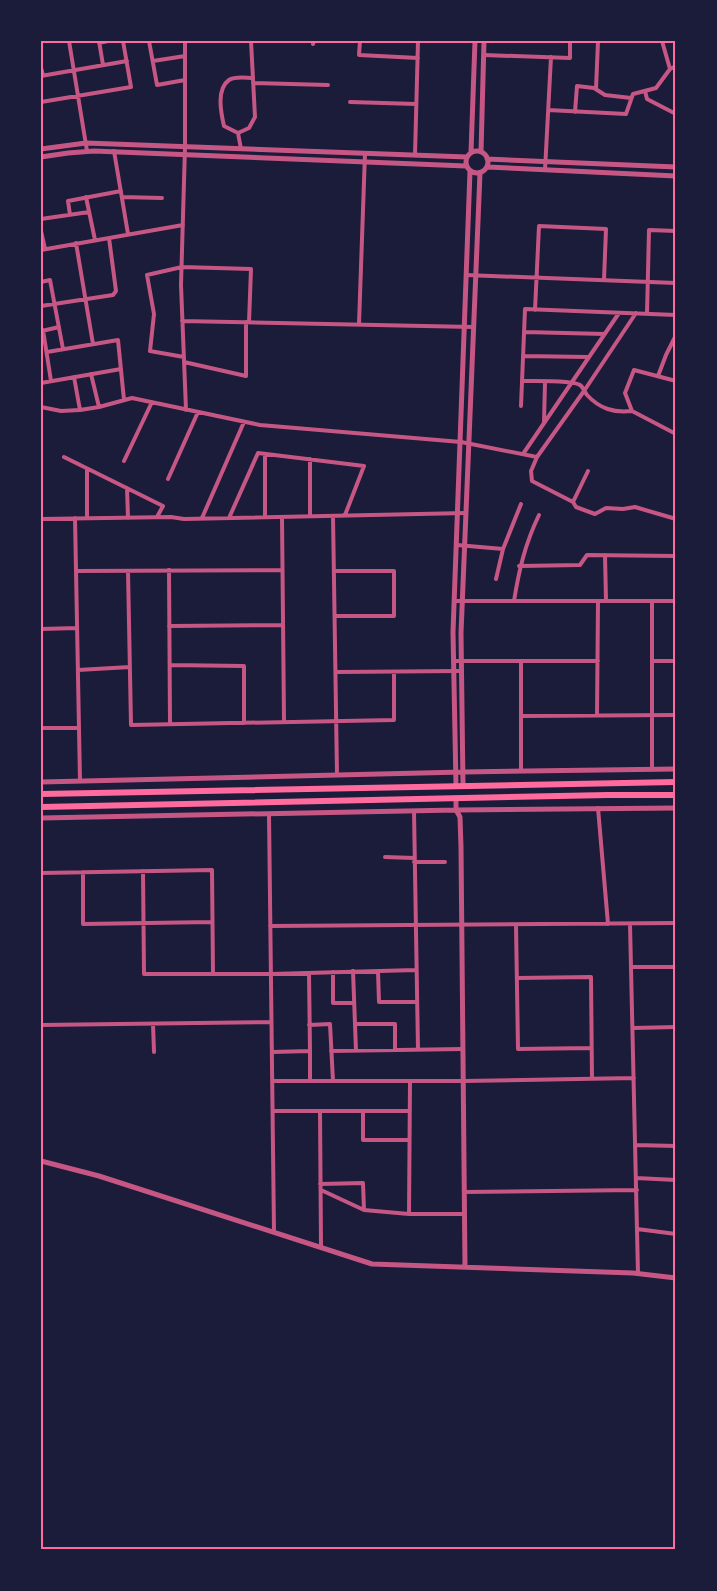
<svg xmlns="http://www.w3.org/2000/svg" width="717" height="1591" viewBox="0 0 717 1591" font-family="'DejaVu Sans',sans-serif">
  <rect width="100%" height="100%" fill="#1b1b3a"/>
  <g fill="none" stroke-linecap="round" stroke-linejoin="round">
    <path stroke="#c65784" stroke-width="4" d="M69 41 87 151
      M99 41 103 65
      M149 41 157 85 185 80
      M185 41V147L181 285 186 410
      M251 41 255 117 249 128 238 133 224 126C221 113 216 89 229 80 235 76 246 78 253 78
      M360 41 359 55 418 58
      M662 41 670 69
      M99 43 108 41
      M313 44 314 41
      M484 55 570 58V41
      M153 61 185 56
      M41 68 43 75
      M41 76 127 61
      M253 83 328 85
      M596 89 598 41
      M645 91 647 99 676 114
      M41 102 131 87 123 41
      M350 102 416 104
      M548 110 626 114 633 94 656 88 670 69 676 66
      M575 112 577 86 594 88 605 95 631 98
      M238 133 241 149
      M114 151 128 234
      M415 155 418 41
      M545 170 551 57
      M86 197 95 240
      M122 197 162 198
      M70 215 68 201 121 191
      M41 219 89 212
      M41 231 45 249
      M76 243 93 344
      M41 250 183 225
      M466 275 676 283
      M41 282 50 280 63 349
      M41 306 113 295 116 291 109 238
      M535 310 539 226 606 229 604 280
      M636 313 584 391 537 457 531 471 532 481 573 502 576 507 595 514 606 508 623 509 635 507 676 519
      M647 314 649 230 676 231
      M182 321 473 327
      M359 324 365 153
      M43 330 51 381
      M42 331 59 327
      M524 332 605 334
      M47 352 118 340 124 400
      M523 356 588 357
      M184 357 150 351 154 314 147 275 182 267 251 269 249 322
      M184 362 246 376V322
      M91 374 99 407
      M658 376 666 355 676 335
      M74 377 80 410
      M522 381C533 381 573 380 580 385 583 387 585 392 587 395 600 409 614 413 632 411
      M676 381 634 370 625 393 632 411 676 434
      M41 383 121 369
      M521 406 525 309 676 315
      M41 407 61 411 80 410 99 407 132 398 260 425 461 442 537 457
      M544 422 545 382
      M265 454V517
      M523 454 619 313
      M64 457 163 506 157 517
      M310 459V516
      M124 461 152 402
      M87 469V518
      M168 479 198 412
      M127 488 128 518
      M573 502 588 471
      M333 516 337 775
      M282 517 284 722
      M75 518 80 781
      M202 518 244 422
      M229 518 258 453 364 466 345 515
      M41 519 171 517 184 519 466 513
      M457 545 503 549
      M605 555 606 601
      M519 566 580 565 587 555 676 556
      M169 570 170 724
      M76 571 282 570
      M128 571 131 725 394 720V672
      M334 571H394V616H335
      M496 579 503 549 521 504
      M454 601H676
      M514 601C519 570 525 544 539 515
      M652 601V769
      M169 626 283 625
      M41 629 77 628
      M454 661H598
      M652 661H676
      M170 665 244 666V723
      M78 670 130 667
      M336 672 461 671
      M521 716 676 715
      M597 716 598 601
      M41 728H79
      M521 771V661
      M598 808 608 924
      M414 811 418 1050
      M269 814 274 1232
      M385 857 414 858
      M414 862H445
      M143 871 144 974H271L416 970
      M83 872V924L212 922
      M41 873 212 870 213 974
      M630 924 638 1274
      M516 925 518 1049 591 1048
      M270 926 676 923
      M631 967H676
      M353 971 356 1051
      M378 971 379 1002H417
      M333 972V1003H354
      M517 978 591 977 592 1079
      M153 1024 154 1052
      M355 1024H395V1050
      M41 1025 271 1022
      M309 1025 330 1024 333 1081
      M633 1028 676 1027
      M310 1051V1081
      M331 1051 463 1049
      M272 1052 310 1051 309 973
      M676 1067V1085
      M272 1081H463L634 1078
      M273 1111H409
      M320 1111 321 1247
      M363 1111V1140H409
      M635 1145 676 1146
      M636 1178 676 1180
      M320 1184 363 1183 364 1210
      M321 1190 364 1210 409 1214H465
      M464 1192 637 1190
      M409 1214 410 1081
      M637 1229 676 1234"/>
    <path stroke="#c65784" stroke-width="5" d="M41 149 86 143 467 157
      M466 162a11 11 0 1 1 22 0a11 11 0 1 1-22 0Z
      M471 152 475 41
      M481 152 484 41
      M41 157 68 153 94 151 466 166
      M487 159 676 167
      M487 167 676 176
      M41 782 463 772 676 769
      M456 785 453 632 470 171
      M463 785 461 633 480 173
      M456 798V810L460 817 461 847 465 1267
      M41 818 456 810 676 808
      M41 1161 99 1176 372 1264 633 1273 676 1278"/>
    <path stroke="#ff6b9d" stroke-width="6" d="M41 794 676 782
      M41 807 608 795H676"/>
  </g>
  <rect width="717" height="1591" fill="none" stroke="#1b1b3a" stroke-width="85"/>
  <rect x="42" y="42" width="632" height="1506" fill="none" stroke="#ff6b9d" stroke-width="2"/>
</svg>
